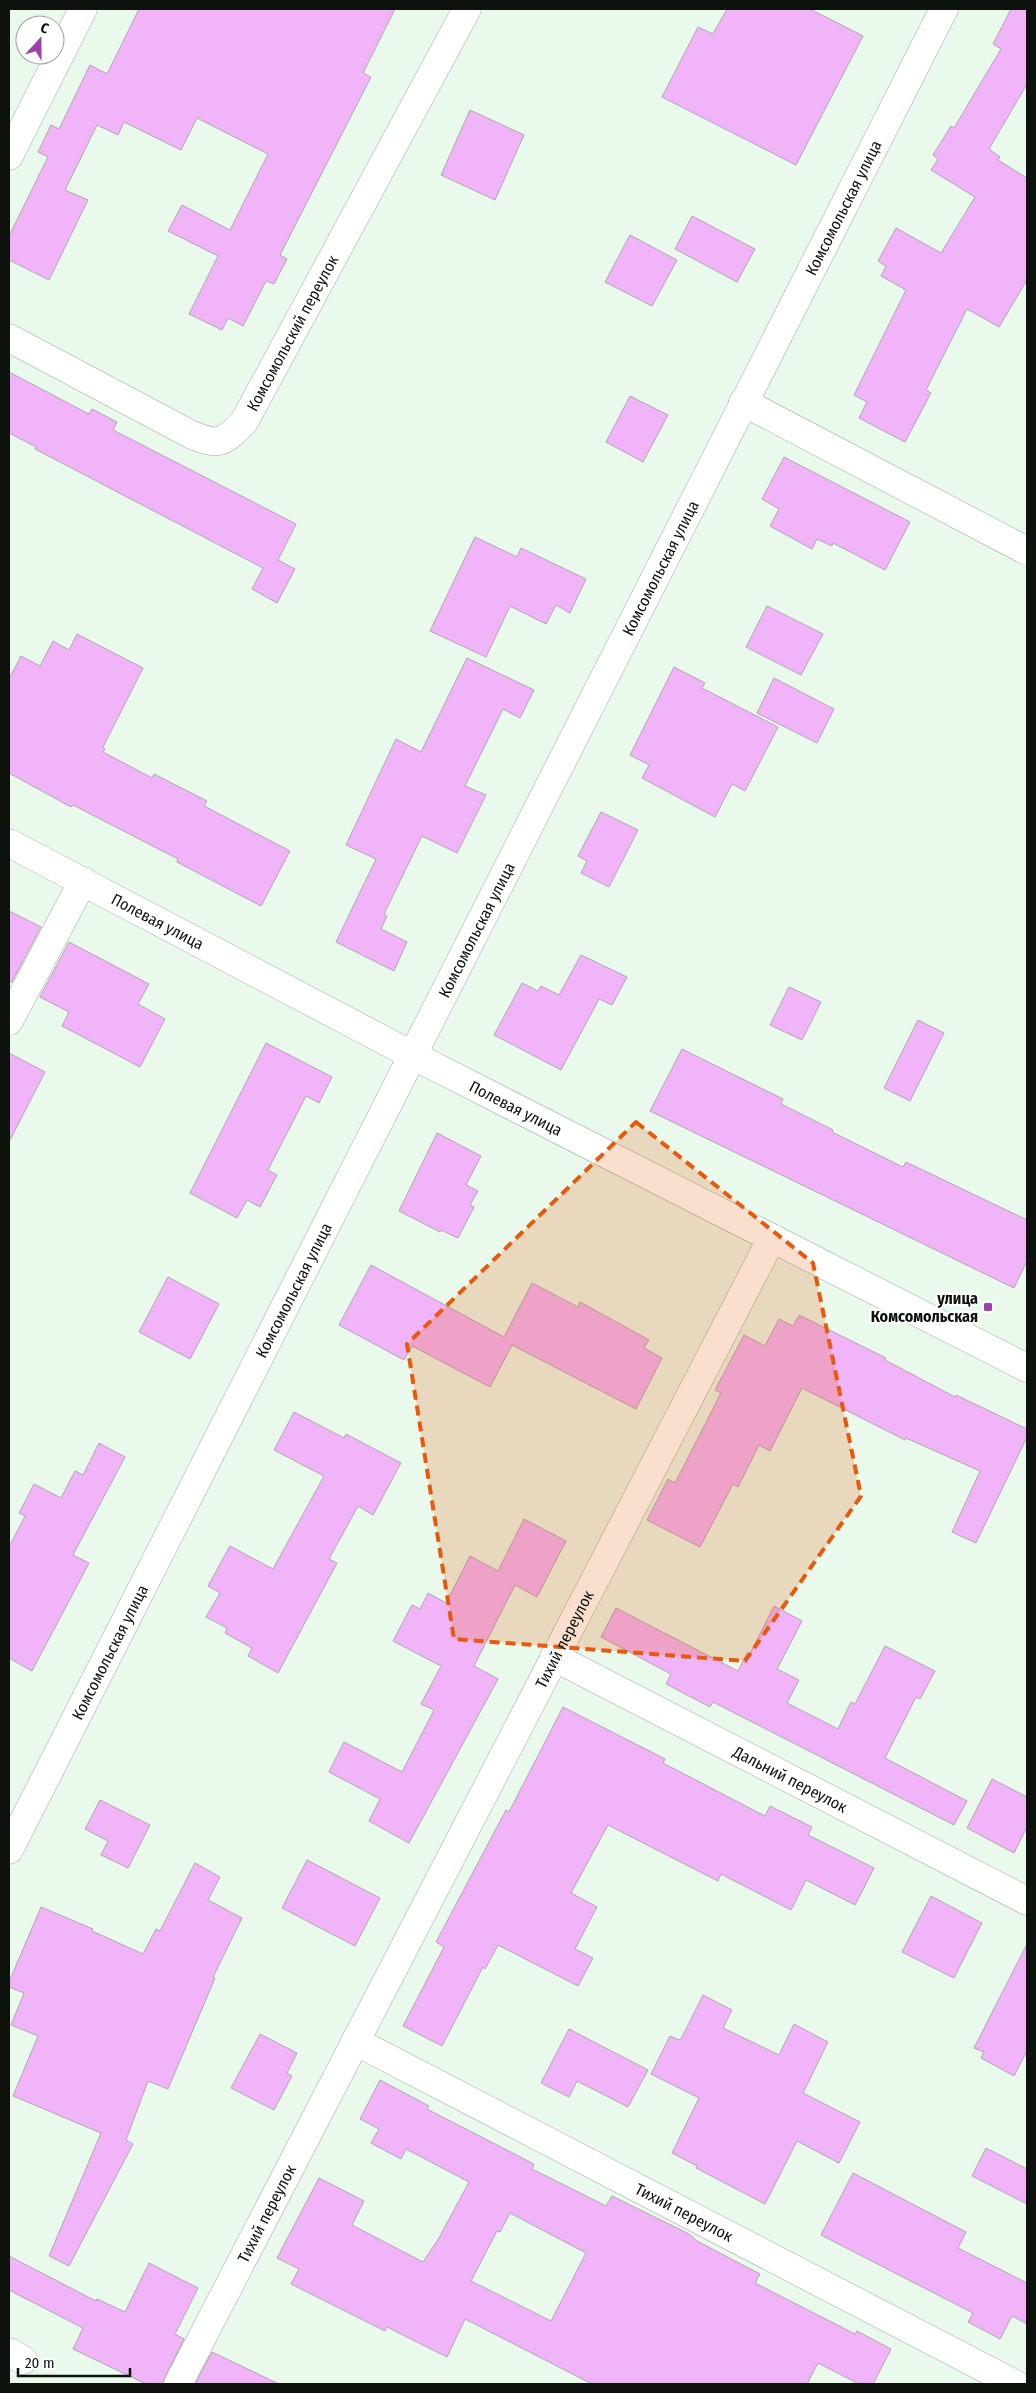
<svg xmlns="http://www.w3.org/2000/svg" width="1036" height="2393" viewBox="0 0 1036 2393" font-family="'Fira Sans Condensed',sans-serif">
  <rect width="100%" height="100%" fill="#e9f9eb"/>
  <path fill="#f1b4f8" stroke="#b1a5b2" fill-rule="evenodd" d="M139 9H395L363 73 371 77 280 255 287 259 274 284 266 281 243 326 228 318 222 330 189 314 218 256 168 231 182 205 230 230 268 154 197 118 181 150 124 122 118 135 97 125 65 190 88 200 49 280 9 260V236L48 157 38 152 51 125 59 129 90 65 107 74Z
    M727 9H810L863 36 796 165 662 97 698 27 713 34Z
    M1011 9H1027V84L989 149 1000 157 998 160 1027 178V280L999 327 967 309 926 390 931 393 905 442 859 418 867 402 854 395 906 290 881 276 886 266 878 261 896 228 941 253 975 197 931 170 938 159 933 155 951 126 954 128 1001 49 993 44Z
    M470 110 524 135 495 200 441 175Z
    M692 216 755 249 737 282 675 249Z
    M630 235 677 260 652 306 605 282Z
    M9 372 89 414 92 409 117 422 113 430 296 524 278 560 295 569 277 603 252 589 263 568 35 449 36 447 9 433Z
    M630 396 668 415 643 462 606 442Z
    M784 457 910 522 885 570 833 543 832 546 817 539 812 549 770 526 779 509 762 499Z
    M475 537 517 557 521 548 586 579 570 613 556 605 546 624 510 606 486 657 430 631Z
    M767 606 823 634 801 675 746 647Z
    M77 634 143 668 103 747 105 749 103 752 152 778 154 774 207 801 204 806 290 851 261 906 177 862 178 859 73 805 71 807 9 773V679L21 656 40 666 53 641 69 650Z
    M467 658 534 690 520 718 503 709 465 786 486 795 457 853 422 836 384 914 387 916 381 929 407 942 394 971 336 942 376 859 346 845 396 739 421 752Z
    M674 667 705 683 702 688 778 727 745 791 732 784 715 817 642 778 649 765 630 755Z
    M774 678 834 709 817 743 757 713Z
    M601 812 638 830 609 887 581 873 587 861 578 856Z
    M9 911 41 927 12 982 9 981Z
    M69 942 149 984 138 1004 165 1019 140 1067 62 1026 69 1012 40 997Z
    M581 955 627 977 612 1005 599 999 561 1070 494 1035 522 983 538 991 541 986 559 995Z
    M789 987 821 1002 802 1040 770 1025Z
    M918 1020 944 1033 910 1101 884 1088Z
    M266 1043 332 1077 319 1103 306 1096 268 1170 277 1175 260 1207 247 1200 237 1218 190 1193Z
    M682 1049 783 1099 781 1104 833 1130 832 1132 903 1167 906 1162 1027 1220V1261L1014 1288 650 1111Z
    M9 1053 45 1072 9 1142Z
    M437 1133 481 1156 466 1185 478 1191 470 1205 474 1207 458 1238 441 1230 440 1232 399 1211Z
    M371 1265 504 1337 532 1283 578 1307 580 1302 649 1340 644 1348 662 1358 636 1409 512 1345 490 1387 412 1346 404 1360 339 1325Z
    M168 1277 219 1304 190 1359 139 1332Z
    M799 1315 886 1358 885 1360 955 1397 956 1395 1027 1429V1437L976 1543 952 1532 980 1471 906 1438 905 1440 802 1388 770 1451 759 1445 738 1487 733 1484 700 1547 647 1520 668 1479 675 1483 721 1393 715 1390 744 1335 765 1346 779 1319 793 1326Z
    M294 1412 344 1438 346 1434 401 1463 373 1515 358 1506 329 1559 337 1563 278 1673 248 1656 252 1648 225 1633 227 1628 206 1617 220 1593 208 1586 230 1546 273 1569 324 1476 274 1450Z
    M99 1443 125 1457 73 1555 89 1563 32 1671 9 1658V1547L25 1516 19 1513 34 1484 61 1498 75 1471 83 1475Z
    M524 1519 566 1541 537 1597 515 1585 474 1666 498 1679 409 1843 369 1821 380 1799 329 1772 344 1742 402 1772 434 1710 421 1704 441 1666 393 1641 412 1605 420 1609 428 1593 446 1603 470 1556 498 1571Z
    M774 1606 802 1621 777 1669 799 1680 787 1703 838 1729 851 1702 855 1704 885 1646 935 1671 920 1699 916 1697 885 1758 967 1801 954 1825 713 1702 710 1707 666 1684 671 1674 601 1637 616 1608 738 1671 747 1653 750 1654Z
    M563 1707 665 1759 663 1763 765 1816 770 1806 812 1827 808 1835 874 1868 855 1905 806 1880 791 1910 721 1874 718 1881 608 1825 571 1893 597 1907 575 1949 593 1958 578 1986 498 1945 485 1969 483 1967 442 2046 403 2026 444 1947 436 1942 506 1810 509 1812Z
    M992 1779 1027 1797V1827L1014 1853 967 1828Z
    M100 1800 150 1825 128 1868 101 1855 108 1841 85 1829Z
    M307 1860 380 1898 355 1946 282 1908Z
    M195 1863 220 1877 208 1900 242 1918 213 1977 215 1978 168 2089 148 2081 126 2140 133 2144 69 2266 49 2256 101 2133 13 2096 38 2036 11 2025 24 1993 9 1987V1982L41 1907 93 1929 92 1931 143 1954 156 1929 160 1931Z
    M931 1896 982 1923 954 1978 902 1952Z
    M1027 1944V2051L1014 2076 981 2058 984 2052 974 2048Z
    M703 1995 732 2010 723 2028 779 2055 794 2024 828 2042 803 2093 860 2122 839 2163 797 2141 765 2204 696 2168 697 2166 672 2153 699 2098 651 2074 670 2036 679 2040 682 2037Z
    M569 2029 648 2070 628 2107 577 2081 569 2097 541 2083Z
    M260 2034 297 2053 287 2073 292 2076 274 2110 231 2088Z
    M380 2080 429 2106 427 2109 534 2164 532 2169 606 2206 612 2196 689 2234 697 2241 760 2274 755 2283 855 2334 857 2331 891 2349 873 2384H859L818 2363 807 2384H592L465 2319 447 2357 387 2327 385 2331 291 2284 299 2269 277 2258 319 2178 364 2201 352 2225 423 2262 439 2238 469 2182 406 2149 401 2159 371 2143 379 2129 360 2119ZM510 2213 586 2253 551 2321 471 2281 497 2231 500 2232Z
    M986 2148 1027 2169V2204L972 2176Z
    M853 2173 966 2232 958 2248 1027 2283V2324L1012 2316 1000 2339 968 2322 973 2313 821 2235Z
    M9 2256 96 2301 97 2299 125 2312 149 2263 198 2288 175 2334 184 2339 162 2384H146L73 2349 83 2328 9 2290Z
    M212 2352 279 2384H195Z"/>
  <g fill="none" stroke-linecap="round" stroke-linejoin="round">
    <defs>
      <g id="minor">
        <path d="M9 156 83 9"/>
        <path id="s1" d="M9 338 192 435C219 446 223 443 244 422L467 9"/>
        <path d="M743 402 1027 551"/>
        <path d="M9 1021 83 881"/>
        <path id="s2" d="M554 1657 1027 1901"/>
        <path id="s3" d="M9 1850 944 9"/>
        <path id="s4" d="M355 2041 1015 2384"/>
        <path d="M9 2352 23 2360"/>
        <path id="s5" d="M178 2384 772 1238"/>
      </g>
      <g id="major">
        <path id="s6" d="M9 843 412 1055 1027 1368"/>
      </g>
    </defs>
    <use href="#minor" stroke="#9daca0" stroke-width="29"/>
    <use href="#major" stroke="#9daca0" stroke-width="29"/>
    <use href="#minor" stroke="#fff" stroke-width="28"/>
    <use href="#major" stroke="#fff" stroke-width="28"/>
  </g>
  <path fill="#e8590c" fill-opacity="0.2" stroke="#e8590c" stroke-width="4" stroke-dasharray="10 6" stroke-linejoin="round" d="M636 1122 813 1263 861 1496 745 1661 454 1639 407 1344Z"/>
  <rect fill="#9e41aa" stroke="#fff" stroke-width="2" x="983" y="1302" width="10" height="10" rx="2.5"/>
  <g text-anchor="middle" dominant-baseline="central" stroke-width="4.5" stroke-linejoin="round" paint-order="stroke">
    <g font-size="16" fill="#0d120d" stroke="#fff">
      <text stroke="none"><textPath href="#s3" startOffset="1842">Комсомольская улица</textPath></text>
      <text stroke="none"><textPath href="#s1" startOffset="368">Комсомольский переулок</textPath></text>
      <text stroke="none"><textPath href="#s3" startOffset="1438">Комсомольская улица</textPath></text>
      <text stroke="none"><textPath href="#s6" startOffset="168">Полевая улица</textPath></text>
      <text stroke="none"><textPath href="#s3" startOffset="1032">Комсомольская улица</textPath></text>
      <text stroke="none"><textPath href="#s6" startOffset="572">Полевая улица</textPath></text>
      <text stroke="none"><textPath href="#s3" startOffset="628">Комсомольская улица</textPath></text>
      <text stroke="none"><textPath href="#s5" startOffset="839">Тихий переулок</textPath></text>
      <text stroke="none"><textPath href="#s3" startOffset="222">Комсомольская улица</textPath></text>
      <text stroke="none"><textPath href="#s2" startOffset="266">Дальний переулок</textPath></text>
      <text stroke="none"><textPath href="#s5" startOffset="192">Тихий переулок</textPath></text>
      <text stroke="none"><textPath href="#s4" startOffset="371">Тихий переулок</textPath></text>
    </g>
    <g font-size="16" font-weight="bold" fill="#0d120d" stroke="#fff" text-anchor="end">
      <text x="978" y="1298">улица<tspan x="978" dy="18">Комсомольская</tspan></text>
    </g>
  </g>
  <rect width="1036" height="2393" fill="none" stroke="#0d120d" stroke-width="20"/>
  <g transform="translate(40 40) rotate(21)"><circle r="24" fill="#ffffff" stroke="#9ea09e"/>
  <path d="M0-4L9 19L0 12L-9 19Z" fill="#9e41aa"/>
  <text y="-8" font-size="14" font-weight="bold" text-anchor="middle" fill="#0d120d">С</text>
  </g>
  <path d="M18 2368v8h112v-8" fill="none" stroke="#0d120d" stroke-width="2.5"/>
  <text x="25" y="2368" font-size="15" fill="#0d120d" stroke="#ffffff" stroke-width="4" paint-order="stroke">20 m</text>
</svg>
